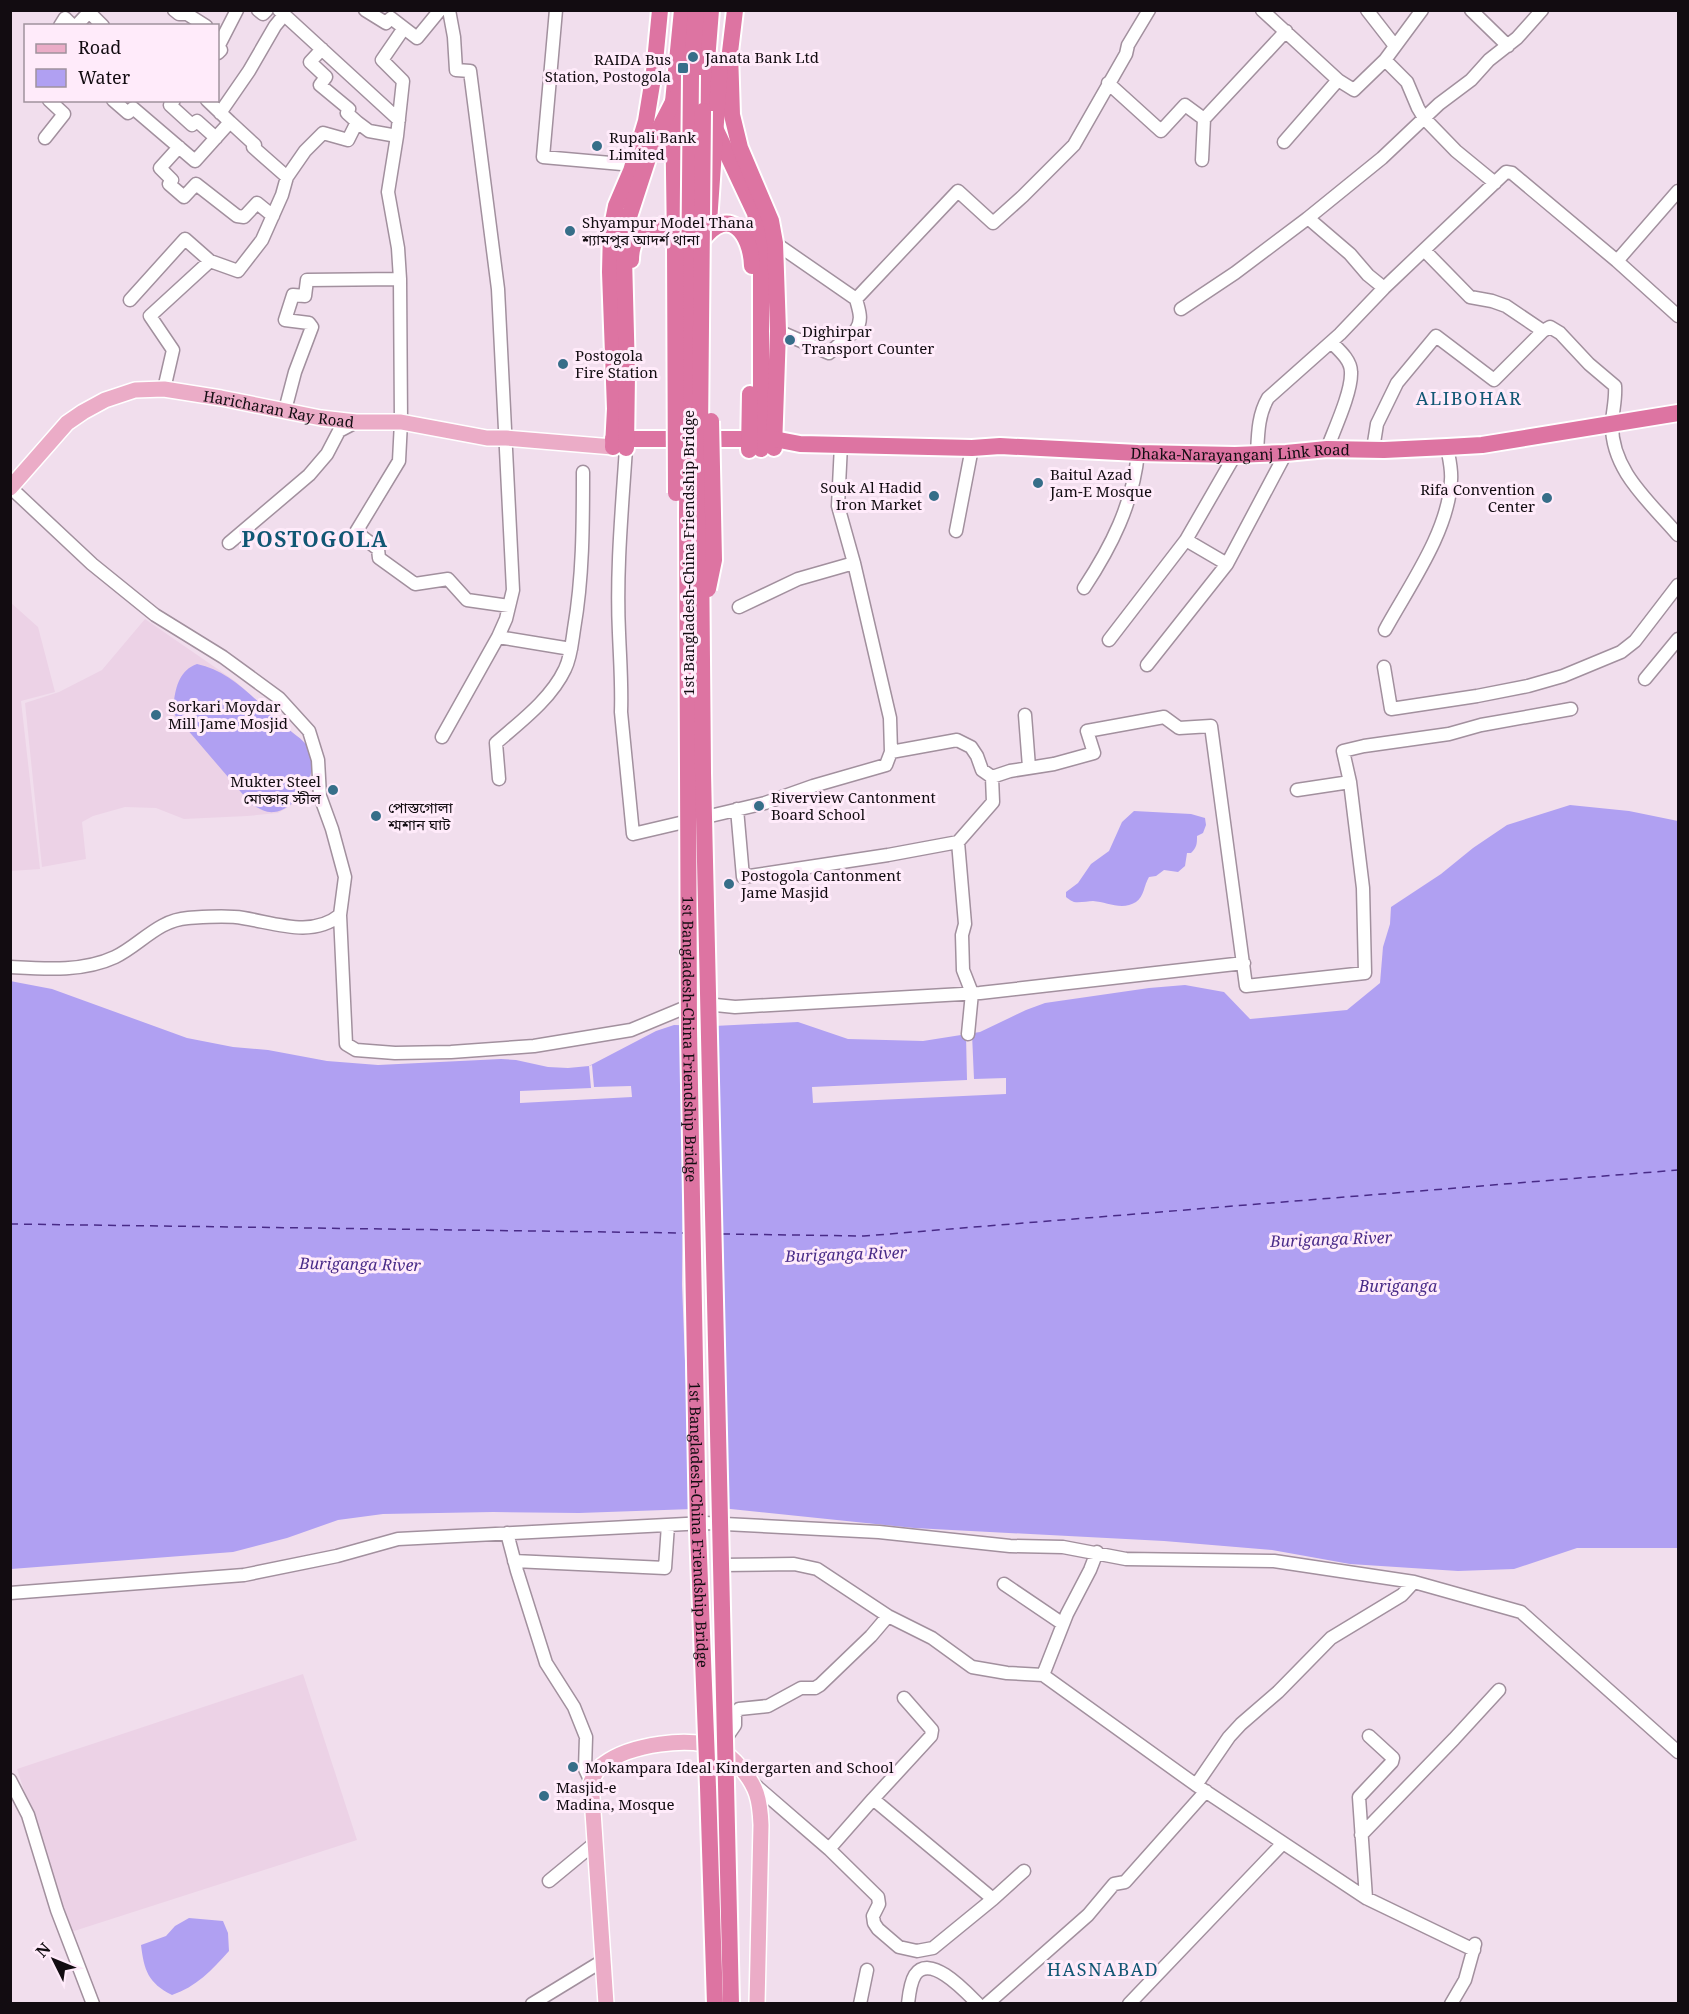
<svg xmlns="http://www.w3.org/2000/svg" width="1689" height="2014" viewBox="0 0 1689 2014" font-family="'Noto Serif','Noto Sans Bengali',serif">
  <rect width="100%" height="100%" fill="#f1deed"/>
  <path fill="#ecd2e6" d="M10 602 38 627 55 692 21 701 40 869 11 871Z
    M145 619 235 681 308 746 314 768 308 789 295 803 278 813 247 816 184 819 156 808 125 807 93 816 82 822 86 859 42 867 25 703 59 692 102 670Z
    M303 1674 357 1840 71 1932 17 1769Z"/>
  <path fill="#b0a0f2" d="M197 664C232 671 258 703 283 725 291 732 303 739 308 747 322 770 299 809 274 812 266 813 259 808 252 805L174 714 179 708 174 701C176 686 180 670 197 664Z
    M1570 805 1629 811 1678 821V1548H1577L1514 1569 1458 1571 1350 1564 1272 1550 1164 1541 914 1528 721 1508 579 1513 493 1512 383 1514 338 1520 287 1538 233 1552 11 1569 10 981 52 989 187 1038 233 1047 268 1050 327 1061 378 1065 501 1059 516 1060 548 1067 568 1068 589 1066 656 1031 674 1025 714 1026 798 1022 848 1039 923 1041 980 1032 1026 1010 1045 1003 1149 988 1185 985 1224 992 1250 1019 1347 1010 1380 983 1383 947 1390 924 1391 907 1441 874 1473 848 1507 825Z
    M1134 811 1191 814 1205 818 1206 825 1203 833 1197 836C1197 844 1197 847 1191 853H1187L1185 866 1178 872 1164 870 1156 876 1149 877C1144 885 1144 897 1136 902 1122 911 1107 902 1093 901 1088 901 1080 903 1074 902 1073 902 1067 898 1066 897V892L1078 883 1091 864 1109 851 1122 822Z
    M189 1918 223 1921 228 1933 229 1951C212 1970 196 1987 172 1995 148 1983 144 1970 141 1945L166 1936 175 1926Z"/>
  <path fill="#f1deed" d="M684 1022H709L716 1512H691L682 1285Z
    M972 1034 974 1079 1006 1078V1094L813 1103 812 1087 967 1080 966 1035Z
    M592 1065 594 1087 631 1086 632 1097 520 1103V1091L591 1088 589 1066Z"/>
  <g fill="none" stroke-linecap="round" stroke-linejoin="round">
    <path stroke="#492b88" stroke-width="1.5" stroke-dasharray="8 6" stroke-linecap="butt" d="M10 1224 684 1233
      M722 1234 864 1236 1678 1170"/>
    <defs>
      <path id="minor" d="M87 10 103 26
        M174 10 179 14H187L206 26
        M258 10 263 14 267 10
        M279 10 399 120
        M365 10 386 23 391 18 404 28
        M440 10 417 38 404 28 382 60 403 81 397 136 388 192 398 248 400 279 401 422 399 461 356 532 378 549 379 558 415 584 448 579 467 600 509 606
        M556 10 543 157 633 165
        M1262 10 1338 80 1284 142
        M1367 10 1395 46
        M1471 10 1508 46
        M60 26 65 18 73 26
        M76 26 91 10
        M322 49 310 62 326 77 320 85 349 109 347 113 357 122
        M218 53 221 50 218 47 237 10
        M1385 60 1407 82 1418 108 1424 118 1456 151 1495 183
        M1338 80 1354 90 1385 60 1422 10
        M1108 83 1161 131 1185 105 1204 119 1202 160
        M113 100 128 113 133 108 195 161 230 122 207 100
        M174 100 170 105 192 125 197 121 216 138
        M220 113 249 71 275 26 284 15
        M1204 119 1286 31
        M230 122 255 145 253 147 287 177
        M45 138 64 114 49 100
        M179 147 160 168 172 180 169 184 184 197 196 184 237 216 244 217 257 203 273 216
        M1678 191 1617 261 1678 316
        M775 243 856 299 958 191 993 223 1023 196 1074 145 1126 54 1128 45 1149 10
        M1425 251 1470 297 1492 301 1506 306 1543 331 1550 327 1560 333 1589 364 1615 386C1616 399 1613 409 1612 422 1610 470 1650 502 1678 535
        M1384 288 1368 275 1350 254 1308 218 1382 158 1439 104 1471 80 1489 60 1517 38 1542 10
        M130 300 185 239 210 261
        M1181 309 1235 273 1308 218
        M778 331 829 353 856 330C863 319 859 311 856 299
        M164 389 173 350 150 316 210 261 238 271 262 240 282 195 287 177 305 151 323 133 348 140 357 122 369 131 397 136
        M285 410 295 372 312 327 309 323 285 320 293 295 305 296 307 280 400 279
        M626 448C622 509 616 571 619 633 620 659 622 685 621 712L633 834 765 803 813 786 886 765 891 752 890 718 854 563 838 506 841 445
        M1327 449C1334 430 1352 392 1351 372 1351 360 1339 350 1331 342
        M1373 449 1377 424 1397 383 1436 336 1494 380 1543 331
        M1257 454C1258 434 1258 415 1268 398L1340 334 1384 288 1506 172 1512 173 1617 261
        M11 488 92 564 155 615 223 657 279 698 309 731 318 760 320 796 332 829 345 877 340 915 346 1044 356 1050 395 1053 451 1052 534 1046 631 1030 696 1003 735 1007 980 993 1244 963
        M956 531 972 448
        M1186 540 1227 564 1286 453
        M229 543 309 475 327 454 339 431 356 422
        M1084 588C1111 547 1133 504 1138 453
        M739 607 798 579 854 563
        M1385 630C1409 586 1449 531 1451 480 1452 469 1449 458 1447 447
        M498 637 571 649
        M1109 640 1186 540 1235 455
        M1147 665 1227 564
        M1384 667 1391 709 1477 696 1528 686 1563 676 1621 652 1635 641 1678 585
        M1645 679 1678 639
        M1025 715 1029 767
        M442 737 498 637 506 619 513 590 498 289 470 71 456 70 454 37 449 10
        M891 752 957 740 971 747 977 756 982 770 992 777 1010 771 1054 764 1094 753 1087 731 1164 717 1179 728 1211 726 1246 986 1365 973 1363 888 1350 782 1343 751 1364 746 1449 734 1481 725 1571 709
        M499 779 496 743C520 722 551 699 565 669 571 657 572 642 574 629 583 577 583 525 583 472
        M1297 790 1350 782
        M737 809 743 877 888 855 958 842 965 924 962 935 963 970 972 993 968 1034
        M958 842 993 802 992 777
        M10 967C45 969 83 972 115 957 140 945 158 920 188 918 205 917 226 915 243 918 275 923 312 938 340 915
        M507 1533 517 1571 546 1663 574 1707 586 1737 585 1769 591 1782
        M514 1561 665 1568 668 1525
        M721 1565 794 1564 817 1569 888 1616 932 1638 972 1667 1007 1673 1043 1675 1196 1785 1366 1898 1474 1950
        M1004 1584 1063 1624
        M10 1593 244 1575 337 1556 398 1539 705 1523 879 1532 1010 1546 1063 1547 1126 1559 1274 1561 1414 1582 1521 1612 1678 1752
        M1043 1675 1067 1614 1090 1570 1097 1552
        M724 1741 735 1725V1714L739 1709 768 1706 801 1688H815L820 1685 871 1636 888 1616
        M10 1780 28 1815 57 1910 93 2004
        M755 1785 829 1849 878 1897 879 1904 873 1916 874 1923 878 1929 899 1947 917 1951 933 1948 993 1899 1024 1871
        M1196 1785 1229 1737 1241 1724 1278 1692 1331 1638 1402 1595 1414 1582
        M873 1799 931 1736 932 1730 904 1698
        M1361 1835 1454 1739 1499 1690
        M829 1849 873 1799 993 1899
        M549 1881 595 1843
        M1366 1898 1359 1797 1392 1762 1393 1758 1369 1736
        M532 2004 604 1960
        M860 2004 867 1970
        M908 2004C909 1995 910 1983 915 1975 930 1952 967 1993 978 2004
        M987 2004 1088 1915 1114 1884 1125 1882 1206 1791
        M1129 2004 1283 1843
        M1451 2004 1465 1980 1475 1944"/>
      <g id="major">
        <path id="s1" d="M10 488 67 423 83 412 105 400 135 390 164 389 221 398 321 418 356 422H401L487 438H506L613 447"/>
        <path d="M606 2004 591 1782C594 1775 597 1768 604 1764 629 1745 690 1735 719 1749 727 1753 734 1760 740 1767 757 1786 760 1800 761 1825L757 2004"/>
      </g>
      <g id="highway">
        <path d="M711 10 703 111 715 128 755 213 761 245V449"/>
        <path d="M735 10 730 52 732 115 740 148 771 221 775 243 778 331 774 448"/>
        <path d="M709 222 720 65"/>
        <path d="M703 239C729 205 751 233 752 266"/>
        <path d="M675 243 673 102 682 10"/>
        <path d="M631 260C631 244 640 224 658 227 669 228 679 236 689 242"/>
        <path id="s2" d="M613 439H774L800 444 972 448 1000 446 1138 453 1235 455 1286 453 1327 449 1384 450 1447 447 1482 445 1678 413"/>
        <path d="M613 447 615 409 610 272 611 231 616 206 631 171 646 121 654 72 660 10"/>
        <path d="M626 448 627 374 624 257 625 229 655 137 673 102 691 75 696 10"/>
        <path d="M749 450 750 394"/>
      </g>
    </defs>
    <use href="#minor" stroke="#a2909e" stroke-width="15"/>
    <use href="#major" stroke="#fff" stroke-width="18"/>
    <use href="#highway" stroke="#fff" stroke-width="20"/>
    <use href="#minor" stroke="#fff" stroke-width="12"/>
    <use href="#major" stroke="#ebacc7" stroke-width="15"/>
    <use href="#highway" stroke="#dd74a2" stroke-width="16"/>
    <defs>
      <g id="highway-bridge">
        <path id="s3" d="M691 75 687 513 689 1030 698 1531 708 1787 715 2004"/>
        <path d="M703 111 700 434 703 773 731 2004"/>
        <path d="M675 244 676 493"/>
        <path d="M708 589 714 560 711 421"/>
      </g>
    </defs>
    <use href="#highway-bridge" stroke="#fff" stroke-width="20" stroke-linecap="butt"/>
    <use href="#highway-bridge" stroke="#dd74a2" stroke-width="16"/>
  </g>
  <g fill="#376e89" stroke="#ffebfa" stroke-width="2">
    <circle cx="693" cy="57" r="6"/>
    <rect x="677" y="62" width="12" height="12" rx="3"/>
    <circle cx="597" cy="146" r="6"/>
    <circle cx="570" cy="231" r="6"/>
    <circle cx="790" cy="340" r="6"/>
    <circle cx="563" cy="364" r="6"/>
    <circle cx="1038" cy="483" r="6"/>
    <circle cx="934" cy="496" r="6"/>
    <circle cx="1547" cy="498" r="6"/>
    <circle cx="156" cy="715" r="6"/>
    <circle cx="333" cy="790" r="6"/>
    <circle cx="759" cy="806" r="6"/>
    <circle cx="376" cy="816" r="6"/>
    <circle cx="729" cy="884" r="6"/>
    <circle cx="573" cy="1767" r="6"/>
    <circle cx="544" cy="1796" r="6"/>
  </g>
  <g text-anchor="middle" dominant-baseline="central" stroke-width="6" stroke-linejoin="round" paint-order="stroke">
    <g font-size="15" fill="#120c11" stroke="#ffebfa" text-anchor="start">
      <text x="705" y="57">Janata Bank Ltd</text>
      <text x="671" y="59" text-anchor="end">RAIDA Bus<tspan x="671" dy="17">Station, Postogola</tspan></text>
      <text x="609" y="137">Rupali Bank<tspan x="609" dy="17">Limited</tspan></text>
      <text x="582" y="222">Shyampur Model Thana<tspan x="582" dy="17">শ্যামপুর আদর্শ থানা</tspan></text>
      <text x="802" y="331">Dighirpar<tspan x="802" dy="17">Transport Counter</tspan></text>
      <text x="575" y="355">Postogola<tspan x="575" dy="17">Fire Station</tspan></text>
      <text x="1050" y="474">Baitul Azad<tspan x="1050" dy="17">Jam-E Mosque</tspan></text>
      <text x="922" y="487" text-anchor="end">Souk Al Hadid<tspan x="922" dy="17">Iron Market</tspan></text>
      <text x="1535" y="489" text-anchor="end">Rifa Convention<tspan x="1535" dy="17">Center</tspan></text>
      <text x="168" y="706">Sorkari Moydar<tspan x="168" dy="17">Mill Jame Mosjid</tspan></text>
      <text x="321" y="781" text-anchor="end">Mukter Steel<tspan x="321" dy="17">মোক্তার স্টীল</tspan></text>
      <text x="771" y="797">Riverview Cantonment<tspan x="771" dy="17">Board School</tspan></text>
      <text x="388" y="807">পোস্তগোলা<tspan x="388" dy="17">শ্মশান ঘাট</tspan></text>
      <text x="741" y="875">Postogola Cantonment<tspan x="741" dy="17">Jame Masjid</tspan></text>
      <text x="585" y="1767">Mokampara Ideal Kindergarten and School</text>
      <text x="556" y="1787">Masjid-e<tspan x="556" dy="17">Madina, Mosque</tspan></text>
    </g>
    <g font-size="15" fill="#120c11" stroke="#ffebfa">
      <text stroke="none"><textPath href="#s1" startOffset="308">Haricharan Ray Road</textPath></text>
      <text stroke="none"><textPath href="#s2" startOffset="628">Dhaka-Narayanganj Link Road</textPath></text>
      <text transform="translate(688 553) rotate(-90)">1st Bangladesh-China Friendship Bridge</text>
      <text stroke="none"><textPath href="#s3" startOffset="964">1st Bangladesh-China Friendship Bridge</textPath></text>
      <text stroke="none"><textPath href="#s3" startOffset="1450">1st Bangladesh-China Friendship Bridge</textPath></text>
    </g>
    <g font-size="16" font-style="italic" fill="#492b88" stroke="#ffebfa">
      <text transform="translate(1331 1239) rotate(-2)">Buriganga River</text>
      <text transform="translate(846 1254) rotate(-2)">Buriganga River</text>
      <text transform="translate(360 1264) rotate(1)">Buriganga River</text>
      <text x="1398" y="1286">Buriganga</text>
    </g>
    <g font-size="18" letter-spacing="1.5" fill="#125774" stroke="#ffebfa">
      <text x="1469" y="398">ALIBOHAR</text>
      <text x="1103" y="1969">HASNABAD</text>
    </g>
    <g font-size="21" font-weight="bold" letter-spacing="1.5" fill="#125774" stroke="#ffebfa">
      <text x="315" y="539">POSTOGOLA</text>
    </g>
  </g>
  <rect width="1689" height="2014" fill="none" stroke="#120c11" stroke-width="24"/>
  <rect x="24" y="24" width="195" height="78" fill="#ffebfa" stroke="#a0929d" stroke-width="1.5"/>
  <rect x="36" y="44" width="30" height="9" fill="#ebacc7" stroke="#a0929d" stroke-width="1.5"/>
  <text x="78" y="54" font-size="18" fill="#120c11">Road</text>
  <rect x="36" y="69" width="30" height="18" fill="#b0a0f2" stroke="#a0929d" stroke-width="1.5"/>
  <text x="78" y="84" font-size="18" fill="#120c11">Water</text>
  <g transform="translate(54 1960) rotate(313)" stroke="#ffebfa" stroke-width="4.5" paint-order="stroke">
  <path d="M0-4.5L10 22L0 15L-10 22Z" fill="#120c11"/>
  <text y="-9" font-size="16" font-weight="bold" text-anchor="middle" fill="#120c11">N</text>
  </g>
</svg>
